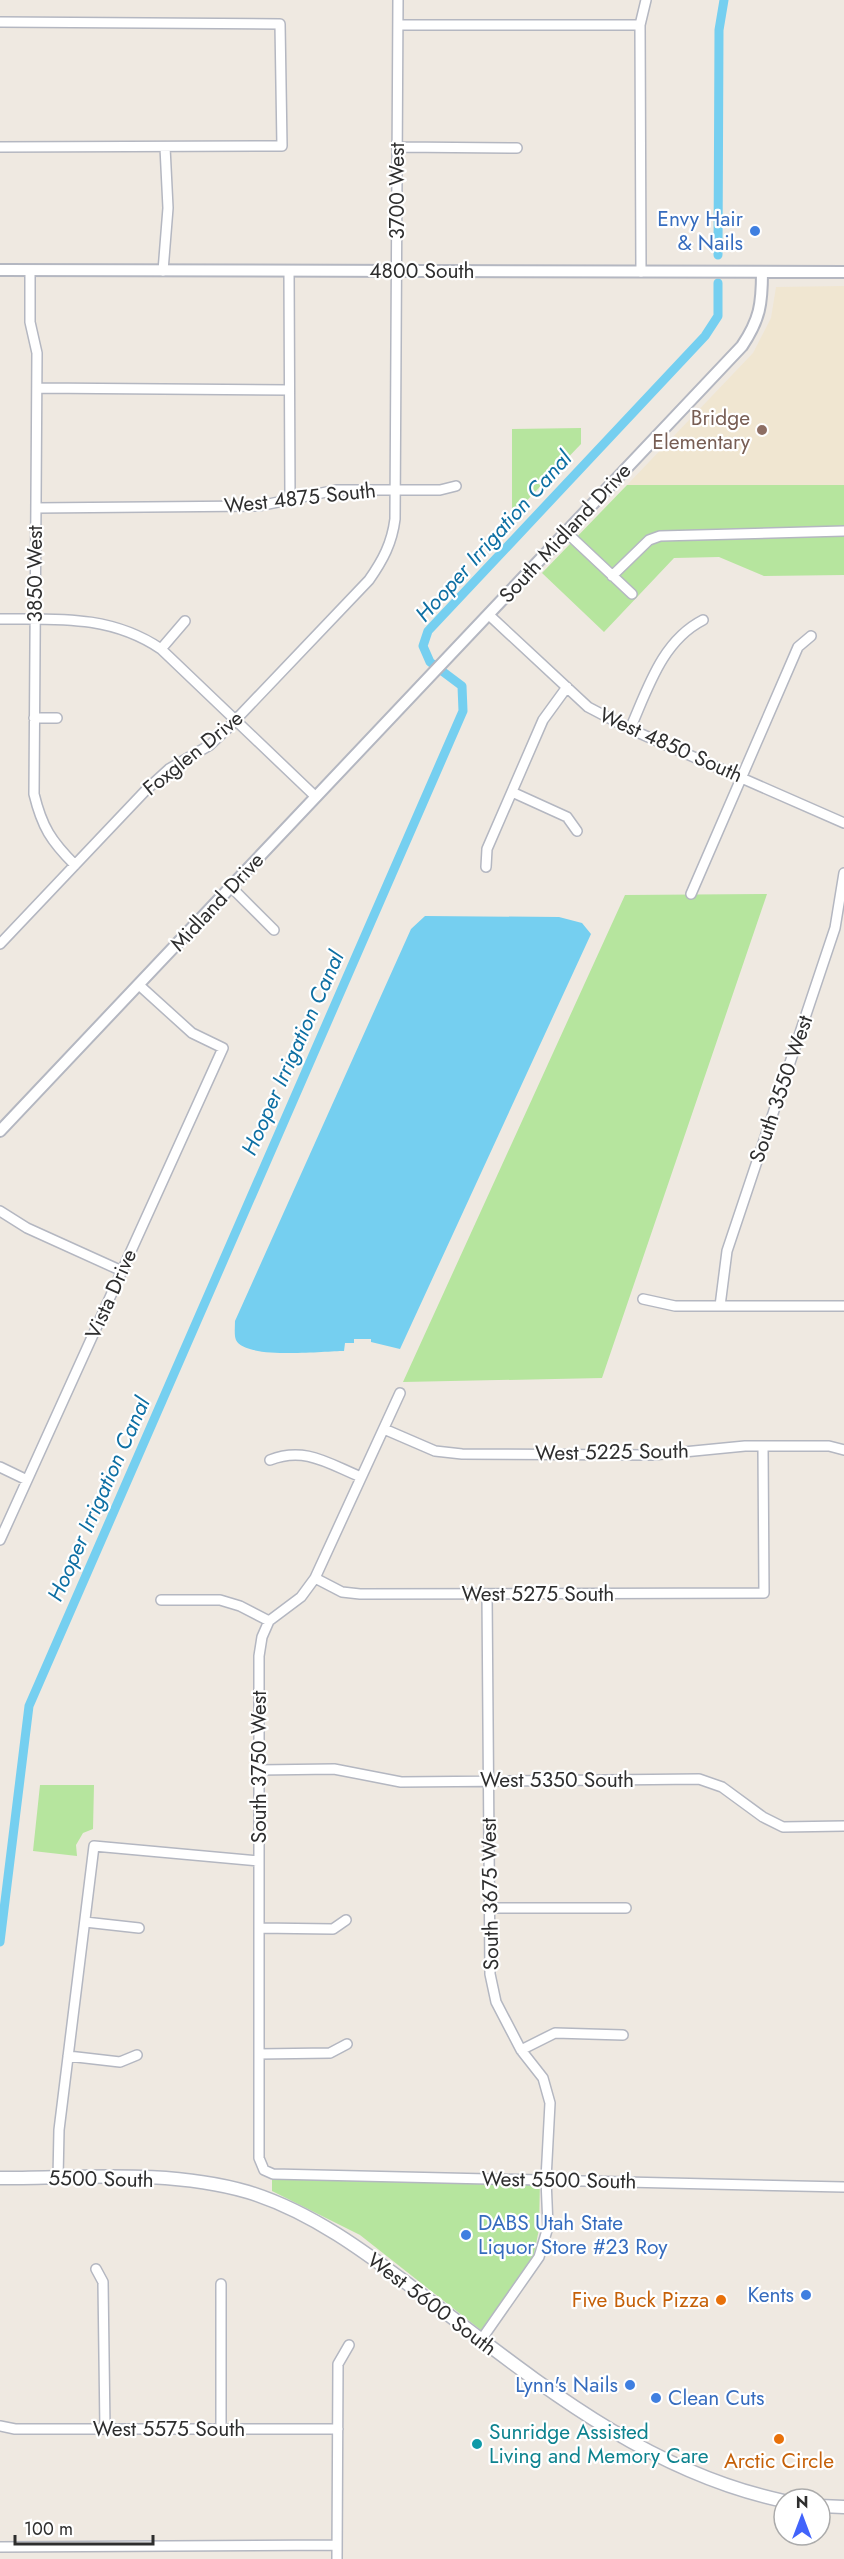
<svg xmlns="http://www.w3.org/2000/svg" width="844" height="2559" viewBox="0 0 844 2559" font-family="Jost,sans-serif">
  <rect width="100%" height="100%" fill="#efe9e1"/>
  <path fill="#f0e6d1" d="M844 286V485H627L753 353 771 318 776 287Z"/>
  <path fill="#b6e59e" d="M581 428V444L512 516V429Z
    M627 485H844V575L764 576 719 557 674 558 604 632 542 573Z
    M767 894 602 1378 403 1382 625 895Z
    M40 1785H94L93 1829 83 1833 76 1845 77 1856 33 1851Z
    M272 2179 540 2180 539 2229 532 2264 482 2331 360 2235 272 2191Z"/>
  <path fill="#75cff0" d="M425 916 559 917 582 923 591 934 400 1349 371 1342V1339H354V1343H345L344 1351C323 1351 246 1360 236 1340 234 1335 235 1327 235 1321L411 929Z"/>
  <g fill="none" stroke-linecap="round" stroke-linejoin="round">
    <path stroke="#75cff0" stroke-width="9" d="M718 255 719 30 724 0
      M0 1942 29 1706 463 711 462 686 430 662 423 646 428 631 705 336 718 316V283"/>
    <defs>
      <path id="minor" d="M0 22 280 24 282 146 0 147
        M398 25H640
        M398 147 517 148
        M30 271V322L37 353 34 794C42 827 51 841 75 865
        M163 271 168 208 165 147
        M289 271 290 499
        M641 272 640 25 646 0
        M37 388 289 390
        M36 508 259 506 336 490H440L456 486
        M566 532 632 594
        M612 576 649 540 660 536 844 531
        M489 615 588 707 630 729 844 823
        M0 619C58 619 111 615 161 649L316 797
        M161 649 185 621
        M34 718H57
        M630 729C648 688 662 641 703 620
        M512 792 567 817 577 831
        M486 867 487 849 543 720 567 687
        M231 887 274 930
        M691 894 798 647 811 636
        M0 944 146 790 169 769 210 745 227 729 369 580C383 560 392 543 395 519L398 0
        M0 1211 27 1228 122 1271
        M643 1299 675 1306H844
        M720 1306 727 1251 835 928 844 873
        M400 1393 315 1578 301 1597 269 1621 262 1637 259 1656V2158L264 2170 273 2174 844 2187
        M384 1429 435 1451 462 1454 653 1455 745 1446H829L844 1450
        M270 1460C305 1446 329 1464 361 1477
        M0 1467 27 1480
        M0 1540 223 1048 192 1033 139 985
        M315 1578 342 1592 360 1594 764 1593 763 1447
        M161 1600H220L240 1606 269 1621
        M259 1770 334 1769 401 1782 699 1779 722 1787 763 1817 783 1827 844 1826
        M490 1908H626
        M85 1922 139 1928
        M259 1928 333 1929 346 1920
        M521 2050 555 2033 623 2035
        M259 2054 330 2053 347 2044
        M68 2056 120 2062 137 2055
        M58 2178 59 2130 94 1846 259 1861
        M96 2269 103 2282 105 2429
        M481 2340 539 2257 548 2227 546 2179 550 2103 543 2078 521 2050 496 2002 490 1974 487 1594
        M0 2426 15 2429H338
        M221 2429V2284
        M0 2547 337 2545
        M337 2559 338 2364 349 2345"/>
      <path id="tertiary" d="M0 270 844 272
        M0 1131 742 346C760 319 762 304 762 272"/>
      <path id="secondary" d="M0 2178C81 2178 169 2169 248 2192 316 2213 373 2258 429 2300 539 2383 646 2472 784 2501
        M820 2506 844 2507"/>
    </defs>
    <use href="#minor" stroke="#b4b7c1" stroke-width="12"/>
    <use href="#tertiary" stroke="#b4b7c1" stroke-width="14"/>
    <use href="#secondary" stroke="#b4b7c1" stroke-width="15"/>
    <use href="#minor" stroke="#fff" stroke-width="9"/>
    <use href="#tertiary" stroke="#fff" stroke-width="10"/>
    <use href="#secondary" stroke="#fff" stroke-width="12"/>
  </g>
  <g fill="#3f7fe0" stroke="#fff" stroke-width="2">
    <circle cx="755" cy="231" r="6"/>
    <circle cx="466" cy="2235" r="6"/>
    <circle cx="806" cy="2295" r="6"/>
    <circle cx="630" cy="2385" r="6"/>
    <circle cx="656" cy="2398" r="6"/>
  </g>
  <circle fill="#8d6e63" stroke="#fff" stroke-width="2" cx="762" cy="430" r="6"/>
  <g fill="#e8710a" stroke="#fff" stroke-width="2">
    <circle cx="721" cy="2300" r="6"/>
    <circle cx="779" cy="2439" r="6"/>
  </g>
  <circle fill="#0f9aa8" stroke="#fff" stroke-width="2" cx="477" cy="2444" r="6"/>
  <g text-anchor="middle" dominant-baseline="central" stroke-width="4.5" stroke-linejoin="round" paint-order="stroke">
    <g font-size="21" fill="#2e2e2e" stroke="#fff">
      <text transform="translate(397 191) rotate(-90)">3700 West</text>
      <text x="422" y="271">4800 South</text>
      <text transform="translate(300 498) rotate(-6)">West 4875 South</text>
      <text transform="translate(565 533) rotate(-47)">South Midland Drive</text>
      <text transform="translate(35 574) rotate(-90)">3850 West</text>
      <text transform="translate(671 745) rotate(24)">West 4850 South</text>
      <text transform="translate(193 753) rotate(-39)">Foxglen Drive</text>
      <text transform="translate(217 902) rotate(-47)">Midland Drive</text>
      <text transform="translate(781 1089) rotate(-71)">South 3550 West</text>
      <text transform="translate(111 1294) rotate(-66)">Vista Drive</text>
      <text transform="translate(612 1452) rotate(-1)">West 5225 South</text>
      <text x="538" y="1594">West 5275 South</text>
      <text transform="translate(259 1767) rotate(-90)">South 3750 West</text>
      <text x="557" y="1780">West 5350 South</text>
      <text transform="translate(490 1894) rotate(-91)">South 3675 West</text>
      <text transform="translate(101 2179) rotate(1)">5500 South</text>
      <text transform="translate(559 2180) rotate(1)">West 5500 South</text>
      <text transform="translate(432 2304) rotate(37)">West 5600 South</text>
      <text x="169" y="2429">West 5575 South</text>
    </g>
    <g font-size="21" fill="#366cbe" stroke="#fff" text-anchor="end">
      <text x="743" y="219">Envy Hair<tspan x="743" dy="24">&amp; Nails</tspan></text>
      <text x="478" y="2223" text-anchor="start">DABS Utah State<tspan x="478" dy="24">Liquor Store #23 Roy</tspan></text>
      <text x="794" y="2295">Kents</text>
      <text x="618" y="2385">Lynn's Nails</text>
      <text x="668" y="2398" text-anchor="start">Clean Cuts</text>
    </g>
    <g font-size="21" fill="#785e54" stroke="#fff" text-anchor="end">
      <text x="750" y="418">Bridge<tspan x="750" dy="24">Elementary</tspan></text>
    </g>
    <g font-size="21" fill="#c56008" stroke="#fff" text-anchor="end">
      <text x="709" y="2300">Five Buck Pizza</text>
      <text x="779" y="2461" text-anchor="middle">Arctic Circle</text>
    </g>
    <g font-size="21" fill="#0d838f" stroke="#fff" text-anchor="start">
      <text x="489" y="2432">Sunridge Assisted<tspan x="489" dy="24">Living and Memory Care</tspan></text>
    </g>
    <g font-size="22" font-style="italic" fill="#0d6fa3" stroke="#fff">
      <text transform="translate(493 536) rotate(-48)">Hooper Irrigation Canal</text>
      <text transform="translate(292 1053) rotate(-66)">Hooper Irrigation Canal</text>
      <text transform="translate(98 1499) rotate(-66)">Hooper Irrigation Canal</text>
    </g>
  </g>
  <g transform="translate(802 2517)"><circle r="28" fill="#ffffff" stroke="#ababab" stroke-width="1.5"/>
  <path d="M0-4.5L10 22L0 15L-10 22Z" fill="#4264fb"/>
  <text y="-9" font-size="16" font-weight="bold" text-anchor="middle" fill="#2e2e2e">N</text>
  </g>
  <path d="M15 2535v9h138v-9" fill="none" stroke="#2e2e2e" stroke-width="3"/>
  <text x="24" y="2535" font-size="18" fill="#2e2e2e" stroke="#ffffff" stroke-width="4.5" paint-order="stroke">100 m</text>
</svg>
